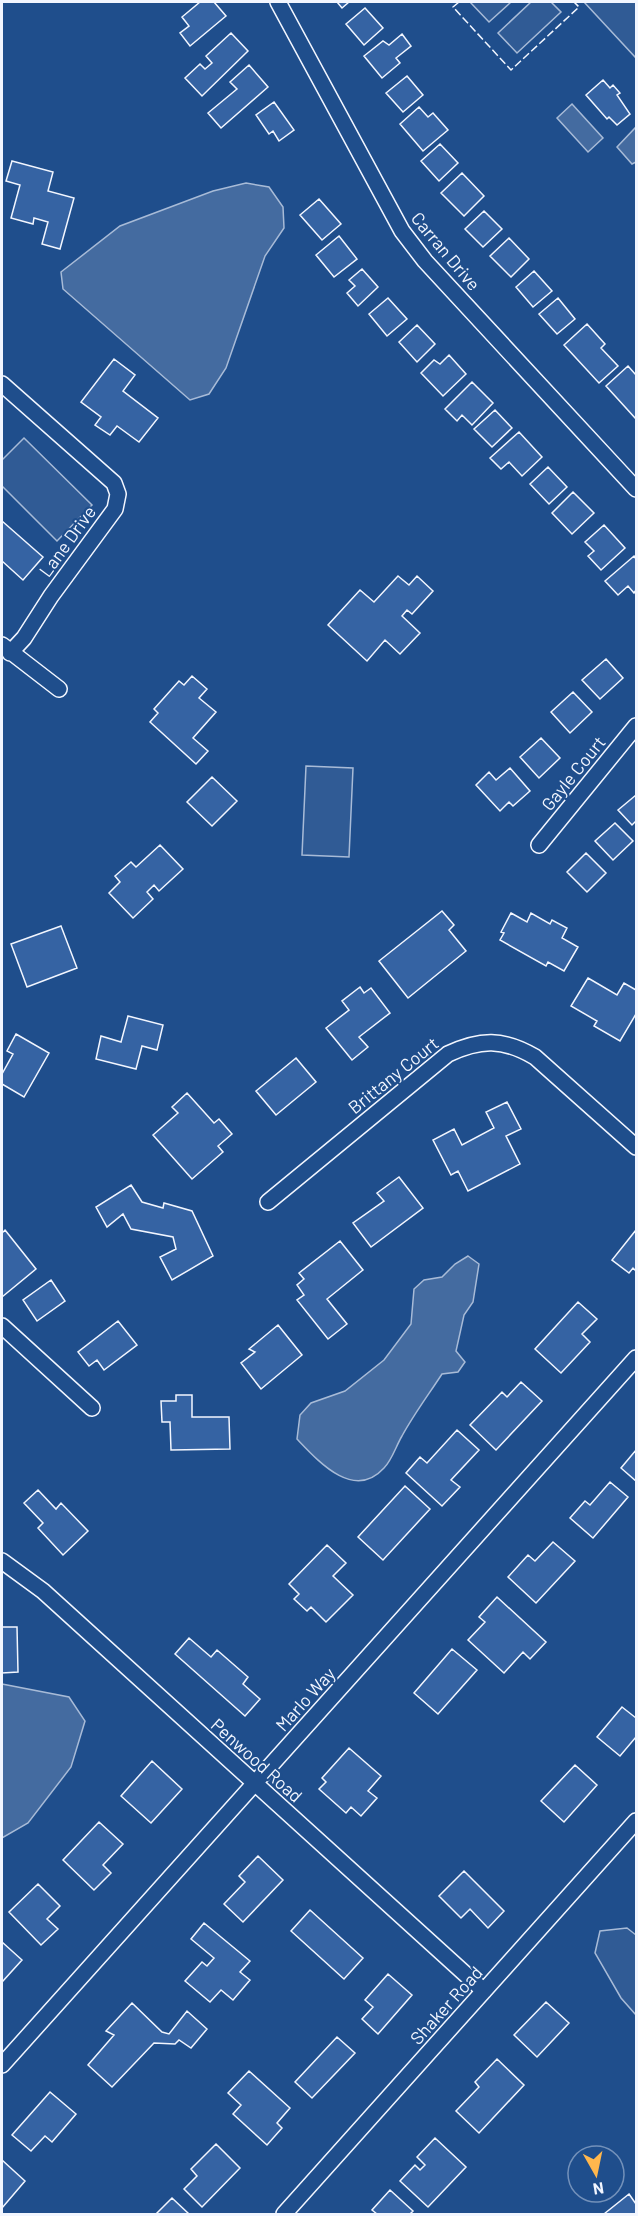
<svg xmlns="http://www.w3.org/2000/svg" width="638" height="2216" viewBox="0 0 638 2216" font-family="Barlow,sans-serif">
  <rect width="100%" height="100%" fill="#1f4e8c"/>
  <path fill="#305b95" stroke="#a8bbd7" stroke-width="1.5" d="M470 2H511L489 22Z
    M531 2H551L561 12 517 53 498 33Z
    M584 2H636V58Z
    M24 438 92 505 57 541 2 486V460Z
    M306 766 353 768 349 857 302 855Z
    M627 1928 636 1935V2015L621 1998 595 1953 600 1931Z"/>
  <path fill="#446ba0" stroke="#a8bbd7" stroke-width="1.5" d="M572 104 603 138 588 152 557 118Z
    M636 127V162L632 164 617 147Z
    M246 183 269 187 283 207 284 228 265 256 226 368 209 394 190 400 63 289 61 272 120 226 213 191Z
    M468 1256 479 1264 473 1302 464 1315 456 1351 465 1362 458 1372 442 1374C429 1394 414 1414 402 1436 396 1446 392 1460 384 1468 354 1501 319 1462 297 1439L300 1415 311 1403 345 1391 384 1360 411 1324 414 1289 424 1280 442 1277 455 1264Z
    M2 1684 69 1697 85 1721 71 1767 28 1823 2 1838Z"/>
  <path fill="#3563a3" stroke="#f2f6ff" stroke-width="1.5" d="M200 2H214L226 16 190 46 180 33 189 26 182 17Z
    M337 2H349L342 8Z
    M365 8 383 28 364 45 346 24Z
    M231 33 248 51 202 96 185 78 200 64 205 69 212 63 206 56Z
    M402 34 411 46 396 58 400 63 382 78 364 56 383 41 389 45Z
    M249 65 268 87 221 128 208 113 237 89 230 82Z
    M407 76 423 95 403 112 386 93Z
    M603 80 610 88 613 85 620 93 617 95 630 114 617 125 609 117 607 119 586 95Z
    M274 102 294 130 279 141 273 131 269 134 256 115Z
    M419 107 428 117 433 113 448 130 423 151 400 124Z
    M440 144 458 163 439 181 421 161Z
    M12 161 53 172 48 191 74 198 60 249 42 244 48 222 34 218 33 224 11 218 20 185 6 181Z
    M462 173 484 196 464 216 441 193Z
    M319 199 341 224 322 240 300 215Z
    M484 211 502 229 483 247 465 229Z
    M339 236 357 259 334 277 316 255Z
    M509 238 529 259 511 277 490 256Z
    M362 269 378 287 358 306 347 293 355 286 349 280Z
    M534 271 552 291 533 307 516 287Z
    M388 298 407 319 387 336 369 314Z
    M558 298 575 319 557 334 539 314Z
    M587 324 605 344 601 348 618 366 599 383 564 345Z
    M417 325 435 344 417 362 399 342Z
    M449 355 466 374 443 396 421 373 434 360 440 364Z
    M114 359 135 375 123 391 158 418 139 442 117 426 110 435 95 425 101 417 81 402Z
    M628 366 636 375V419L606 386Z
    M472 382 493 403 472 425 462 415 457 421 445 409Z
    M495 410 512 428 492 447 474 429Z
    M519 432 542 457 522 476 509 462 501 469 490 458Z
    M548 467 567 487 549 504 530 484Z
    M573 492 594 513 572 534 552 513Z
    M2 521 43 557 23 580 2 561Z
    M604 525 625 548 601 570 588 556 594 551 585 542Z
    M634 556 636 559V590L634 593 628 586 618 595 605 581Z
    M398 576 409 585 417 576 433 591 412 614 407 610 402 616 420 633 400 654 385 640 367 661 328 625 360 590 374 602Z
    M606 659 623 678 600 699 582 680Z
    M192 676 207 689 199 698 216 712 193 738 208 751 196 764 150 722 158 713 154 709 179 681 184 685Z
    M573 692 592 712 570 733 551 712Z
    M541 738 560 758 539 778 520 757Z
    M510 768 530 791 513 806 509 802 500 811 476 785 489 772 496 780Z
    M212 777 237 801 212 826 187 802Z
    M636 795V821L632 825 618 810Z
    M615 823 633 841 613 860 595 841Z
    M160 845 183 869 159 891 154 885 147 892 153 899 133 918 109 893 120 882 115 876 131 862 136 867Z
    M586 853 606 873 587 892 567 872Z
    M442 911 454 925 449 930 466 951 408 998 379 961Z
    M511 913 527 922 531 913 550 924 552 920 567 928 562 938 578 947 564 971 548 962 546 966 500 940 504 933 501 932Z
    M61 926 77 968 27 987 11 944Z
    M588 978 617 995 624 983 636 990V1014L620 1041 594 1026 597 1021 571 1006Z
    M360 987 364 993 371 988 390 1013 359 1037 368 1047 352 1060 326 1028 349 1010 342 1001Z
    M128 1016 163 1025 157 1050 142 1046 136 1069 96 1059 101 1036 121 1042Z
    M16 1034 49 1053 24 1097 2 1084V1074L13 1054 7 1051Z
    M296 1058 316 1082 276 1115 256 1091Z
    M187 1093 214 1123 219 1119 232 1134 218 1146 223 1152 192 1179 153 1135 178 1113 172 1107Z
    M507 1102 521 1129 506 1136 520 1164 468 1191 458 1171 451 1175 433 1140 454 1129 462 1145 494 1128 486 1112Z
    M399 1177 423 1208 371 1247 353 1223 384 1201 377 1193Z
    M131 1185 142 1202 163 1208 164 1203 192 1211 213 1256 172 1280 160 1257 176 1249 173 1237 131 1229 123 1214 107 1227 96 1207Z
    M5 1230 36 1269 2 1297V1233Z
    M636 1230V1271L633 1268 629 1273 612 1260Z
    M340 1241 363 1270 327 1299 347 1324 328 1339 297 1300 304 1295 297 1285 304 1279 299 1273Z
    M51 1280 65 1301 37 1321 23 1300Z
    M578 1302 597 1319 582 1334 590 1342 561 1373 535 1349Z
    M118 1321 137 1345 104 1370 97 1360 89 1366 78 1352Z
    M278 1325 302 1355 261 1389 241 1363 255 1352 249 1349Z
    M521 1382 542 1401 496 1450 470 1425 502 1392 507 1397Z
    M176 1395H192V1417H229L230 1449 171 1450 170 1422H162L161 1401H176Z
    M457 1430 479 1450 451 1480 460 1487 442 1506 406 1473 420 1457 427 1463Z
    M636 1450V1481L621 1468Z
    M610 1482 628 1497 593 1538 570 1518 585 1501 590 1505Z
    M405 1486 430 1509 383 1560 358 1537Z
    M38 1490 56 1509 61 1503 88 1531 63 1555 38 1528 43 1523 24 1503Z
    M553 1542 575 1561 536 1603 508 1577 528 1555 535 1561Z
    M327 1545 346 1563 333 1576 353 1595 326 1622 311 1607 307 1611 294 1599 299 1594 289 1584Z
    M497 1597 546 1642 530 1659 523 1652 504 1673 468 1640 485 1622 479 1617Z
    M2 1627H17L18 1672 2 1673Z
    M189 1638 211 1657 217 1650 248 1677 243 1684 260 1699 245 1716 175 1654Z
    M452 1649 477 1670 438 1714 414 1693Z
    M622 1707 636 1718V1737L620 1756 597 1737Z
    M349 1748 381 1776 368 1791 377 1798 361 1816 351 1807 346 1813 319 1789 326 1782 322 1778Z
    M152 1761 182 1789 151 1823 121 1796Z
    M575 1765 597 1785 564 1822 541 1801Z
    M99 1822 123 1844 103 1865 111 1873 94 1890 63 1860Z
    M258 1856 283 1880 243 1922 224 1904 245 1882 239 1876Z
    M464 1871 504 1911 488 1928 470 1909 461 1918 439 1896Z
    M38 1884 60 1906 47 1919 58 1929 41 1945 9 1912Z
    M310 1910 363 1958 344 1979 291 1931Z
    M204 1923 250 1961 240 1972 250 1980 233 2000 221 1990 210 2002 185 1981 202 1962 207 1966 214 1958 191 1939Z
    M2 1942 22 1960 2 1982Z
    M388 1974 412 1995 378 2034 362 2019 373 2007 365 2000Z
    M546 2002 569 2023 537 2057 514 2035Z
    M132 2003 162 2032 169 2034 187 2011 207 2029 191 2048 179 2040 175 2044 154 2043 112 2087 88 2065 114 2035 106 2031Z
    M337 2037 355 2053 312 2098 295 2082Z
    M497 2059 524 2085 479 2133 456 2111 479 2087 475 2082Z
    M249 2071 290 2108 277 2123 282 2128 267 2145 233 2114 241 2105 228 2093Z
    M50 2092 76 2114 52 2142 45 2136 31 2151 12 2135Z
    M435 2138 466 2167 428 2207 400 2181 415 2165 420 2170 425 2165 417 2157Z
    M216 2144 240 2168 202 2207 184 2189 197 2176 191 2169Z
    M2 2160 25 2181 2 2208Z
    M390 2190 413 2211 410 2214H377L372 2210Z
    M629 2194 636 2204V2214H604Z
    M172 2198 189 2214H156Z"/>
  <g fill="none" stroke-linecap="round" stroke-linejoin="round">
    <defs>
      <path id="minor" d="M278 2 402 231 425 261 636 489
        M2 384 114 483 118 494 115 509 51 596 24 638 10 653
        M2 645 59 689
        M539 845 636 726
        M268 1202 448 1054C480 1039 503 1038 535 1057L636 1147
        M2 1326 92 1408
        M2 1561 43 1591 484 1991
        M2 2065 636 1358
        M284 2214 636 1821"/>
    </defs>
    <use href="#minor" stroke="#f2f6ff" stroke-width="18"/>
    <use href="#minor" stroke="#1f4e8c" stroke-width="15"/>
    <path stroke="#f2f6ff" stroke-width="1.5" stroke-dasharray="8 3" stroke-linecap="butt" d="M459 2 453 7 511 70 579 7 574 2"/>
  </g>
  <g text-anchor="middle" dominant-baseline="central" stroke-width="4.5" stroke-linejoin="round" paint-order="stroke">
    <g font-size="18" fill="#f2f6ff" stroke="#1f4e8c">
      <text transform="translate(446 251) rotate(50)">Carran Drive</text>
      <text transform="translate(67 541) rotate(-54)">Lane Drive</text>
      <text transform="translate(573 773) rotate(-51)">Gayle Court</text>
      <text transform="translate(393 1075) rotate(-39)">Brittany Court</text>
      <text transform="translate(305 1699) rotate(-48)">Marlo Way</text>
      <text transform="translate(257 1760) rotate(42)">Penwood Road</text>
      <text transform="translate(446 2005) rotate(-48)">Shaker Road</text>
    </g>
  </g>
  <rect width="638" height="2216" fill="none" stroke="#f2f6ff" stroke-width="6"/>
  <g transform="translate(596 2174) rotate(171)"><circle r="28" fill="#1f4e8c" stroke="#7391ba" stroke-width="1.5"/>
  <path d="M0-4.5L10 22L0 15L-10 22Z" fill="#ffb74d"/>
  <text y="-9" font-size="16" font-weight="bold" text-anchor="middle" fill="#f2f6ff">N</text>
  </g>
</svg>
